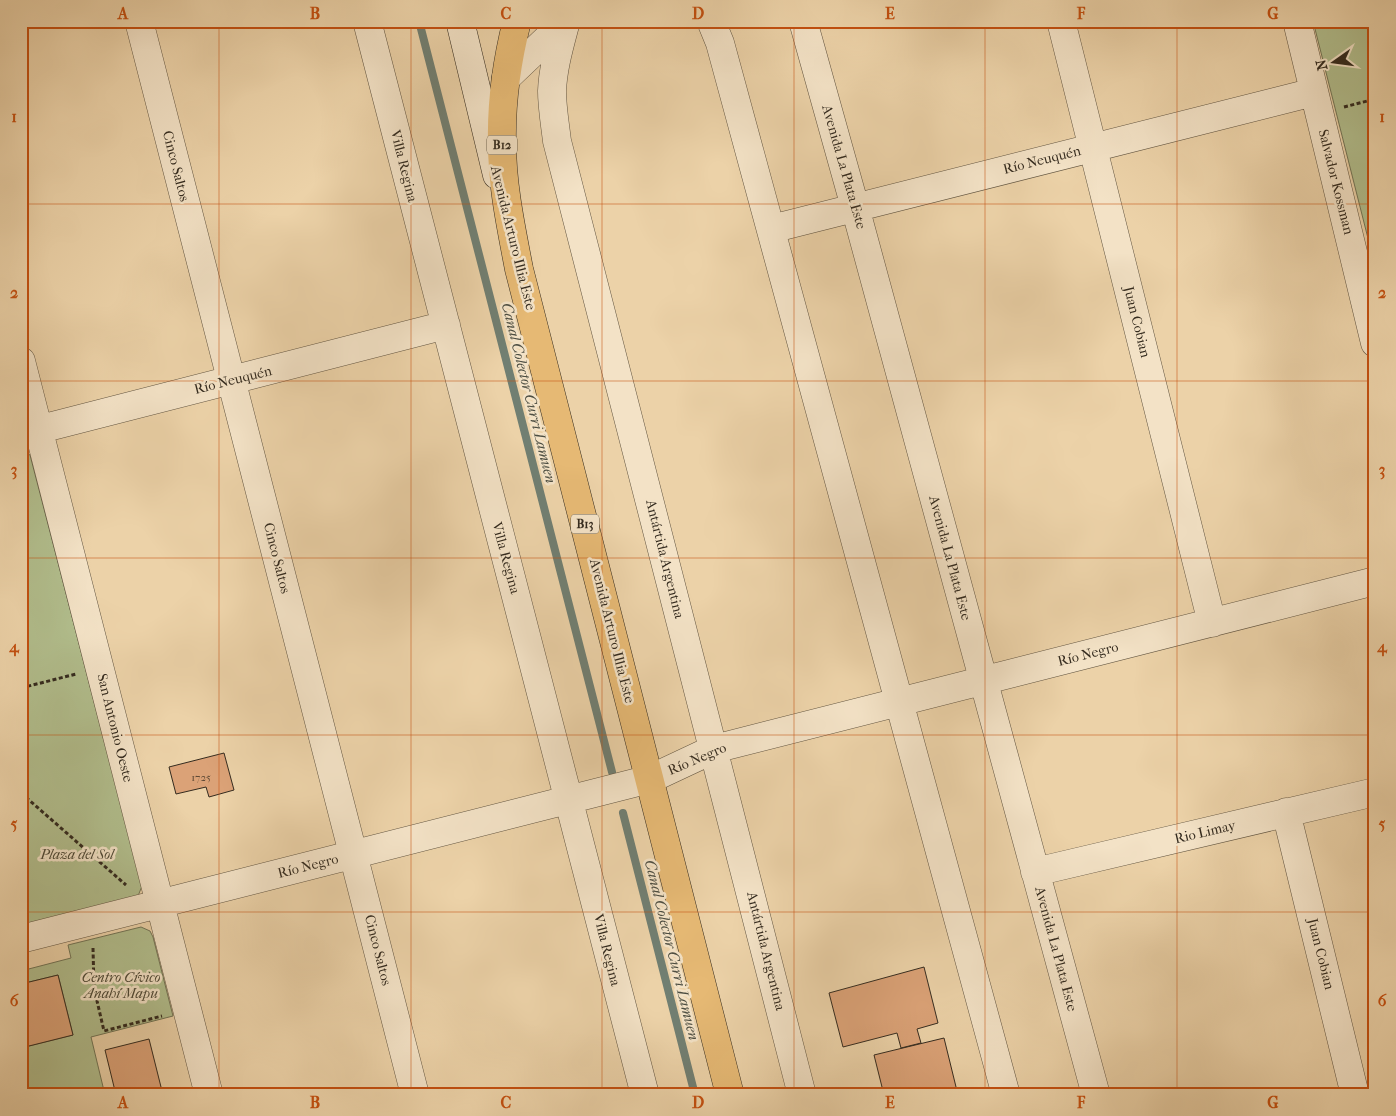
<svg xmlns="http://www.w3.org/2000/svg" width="1396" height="1116" viewBox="0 0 1396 1116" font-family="'IM FELL French Canon',serif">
  <rect width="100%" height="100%" fill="#ecd2a8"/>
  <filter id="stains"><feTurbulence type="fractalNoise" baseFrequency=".004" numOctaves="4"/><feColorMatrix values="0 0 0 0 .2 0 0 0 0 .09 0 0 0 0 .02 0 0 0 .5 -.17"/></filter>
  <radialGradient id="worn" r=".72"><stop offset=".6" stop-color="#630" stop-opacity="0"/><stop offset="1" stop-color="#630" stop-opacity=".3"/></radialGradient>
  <path fill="#b1bd8c" stroke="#727456" d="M1313 21H1375V266Z
    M21 449 30 455 142 886 138 896 21 926Z
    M141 927 150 931 153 937 173 1016 91 1037 105 1095H21V1048L73 1035 58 975 21 984V971L71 958 68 945Z"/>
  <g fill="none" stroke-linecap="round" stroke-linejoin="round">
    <path stroke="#717f72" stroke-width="8" d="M419 21 612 772
      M623 813 695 1095"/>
  </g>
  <path fill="#dba277" stroke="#342b1f" d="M224 753 234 790 209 797 206 787 176 794 169 767Z
    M924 967 938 1023 917 1029 921 1043 901 1048 897 1033 843 1047 829 993Z
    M58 975 73 1035 21 1048V984Z
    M944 1038 957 1091 967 1088 969 1095H884L874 1055Z
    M149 1039 163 1095H116L105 1050Z"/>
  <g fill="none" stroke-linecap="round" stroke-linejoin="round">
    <defs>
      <path id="minor" d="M139 21 415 1095
        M367 21 645 1095
        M566 21C560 44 553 67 552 91 552 107 555 124 557 141L802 1095
        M711 21 720 43 1006 1095
        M803 21 855 207 1096 1095
        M1061 21 1212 623
        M1297 21 1375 343
        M506 78 566 21
        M771 229 1314 92
        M21 361 209 1095
        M21 434 446 325
        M1286 812 1355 1095
        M1035 872 1375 792
        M21 939 650 779 714 749 1375 581"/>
      <path id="secondary" d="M460 21 497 175"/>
      <path id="primary" d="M517 21C507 61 501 102 502 143 502 185 511 227 519 269L730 1095"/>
    </defs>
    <use href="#minor" stroke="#625541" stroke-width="29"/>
    <use href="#secondary" stroke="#342b1f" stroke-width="29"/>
    <use href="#primary" stroke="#342b1f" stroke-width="29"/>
    <path stroke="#342b1f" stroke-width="3" stroke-dasharray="4 2.5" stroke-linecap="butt" d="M1344 107 1375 99
      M21 688 76 674
      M21 793 126 885
      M93 948 94 988 104 1031 162 1016"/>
    <use href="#minor" stroke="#f3e2c6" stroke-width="28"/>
    <use href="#secondary" stroke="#f3e2c6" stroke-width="28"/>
    <use href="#primary" stroke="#e6b974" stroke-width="28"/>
  </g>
  <path fill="none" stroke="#c45010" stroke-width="1" stroke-opacity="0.55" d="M219 21V1095M411 21V1095M602 21V1095M794 21V1095M985 21V1095M1177 21V1095M21 204H1375M21 381H1375M21 558H1375M21 735H1375M21 912H1375"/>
  <g text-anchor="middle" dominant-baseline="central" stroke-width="5" stroke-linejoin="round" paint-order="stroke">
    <g font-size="11" fill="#5e4935">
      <text x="201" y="777">1725</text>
    </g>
    <g fill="#f3e2c6" stroke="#6d6251" stroke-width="1">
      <rect x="487" y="135.5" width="30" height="19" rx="4"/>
      <rect x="571" y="514.5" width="28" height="19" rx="4"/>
    </g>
    <g font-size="12" font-weight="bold" fill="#342b1f">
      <text x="502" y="145">B12</text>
      <text x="585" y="524">B13</text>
    </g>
    <g font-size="14" fill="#342b1f" stroke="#f3e2c6">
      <text transform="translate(1042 160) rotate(-14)">Río Neuquén</text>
      <text transform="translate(176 166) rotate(76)">Cinco Saltos</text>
      <text transform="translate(404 166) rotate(76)">Villa Regina</text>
      <text transform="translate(844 167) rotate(74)">Avenida La Plata Este</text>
      <text transform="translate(1336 182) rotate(76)">Salvador Kossman</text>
      <text transform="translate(513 238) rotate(76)">Avenida Arturo Illia Este</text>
      <text transform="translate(1137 322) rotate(76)">Juan Cobian</text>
      <text transform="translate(233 380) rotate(-14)">Río Neuquén</text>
      <text transform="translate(277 558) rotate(76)">Cinco Saltos</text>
      <text transform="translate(506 558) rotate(75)">Villa Regina</text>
      <text transform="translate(950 558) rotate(75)">Avenida La Plata Este</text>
      <text transform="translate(665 559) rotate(76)">Antártida Argentina</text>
      <text transform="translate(612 631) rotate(76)">Avenida Arturo Illia Este</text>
      <text transform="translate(1088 654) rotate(-14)">Río Negro</text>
      <text transform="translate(115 728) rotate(76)">San Antonio Oeste</text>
      <text transform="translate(697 759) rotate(-23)">Río Negro</text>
      <text transform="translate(1205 832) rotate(-13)">Rio Limay</text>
      <text transform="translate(308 866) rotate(-14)">Río Negro</text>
      <text transform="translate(1056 949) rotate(75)">Avenida La Plata Este</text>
      <text transform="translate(378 950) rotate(76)">Cinco Saltos</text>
      <text transform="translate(607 950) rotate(76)">Villa Regina</text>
      <text transform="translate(766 951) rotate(76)">Antártida Argentina</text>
      <text transform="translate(1321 954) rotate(76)">Juan Cobian</text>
    </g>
    <g font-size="14" font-style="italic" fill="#4d4835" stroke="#f3e2c6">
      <text x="77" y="854">Plaza del Sol</text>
      <text x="121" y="977">Centro Cívico<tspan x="121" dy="16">Anahí Mapu</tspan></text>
    </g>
    <g font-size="15" font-style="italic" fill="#4d4e42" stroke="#f3e2c6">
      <text transform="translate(529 393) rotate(76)">Canal Colector Curri Lamuen</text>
      <text transform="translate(672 950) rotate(76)">Canal Colector Curri Lamuen</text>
    </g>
  </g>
  <rect width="1396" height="1116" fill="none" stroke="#ecd2a8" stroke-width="55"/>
  <g transform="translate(1334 62) rotate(256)" stroke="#f3e2c6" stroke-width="4" paint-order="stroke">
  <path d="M0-4L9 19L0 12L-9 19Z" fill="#342b1f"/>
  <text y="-8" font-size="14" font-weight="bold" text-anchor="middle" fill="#342b1f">N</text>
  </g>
  <rect x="28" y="28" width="1340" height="1060" fill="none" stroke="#c45010" stroke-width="2"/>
  <g font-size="16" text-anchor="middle" font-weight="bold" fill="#c45010">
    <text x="123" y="19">A</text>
    <text x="315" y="19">B</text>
    <text x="506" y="19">C</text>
    <text x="698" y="19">D</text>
    <text x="890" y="19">E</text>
    <text x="1081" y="19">F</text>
    <text x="1273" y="19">G</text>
    <text x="14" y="122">1</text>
    <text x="1382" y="122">1</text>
    <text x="14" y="298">2</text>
    <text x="1382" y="298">2</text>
    <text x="14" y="475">3</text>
    <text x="1382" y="475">3</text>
    <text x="14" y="652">4</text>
    <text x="1382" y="652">4</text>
    <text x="14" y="829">5</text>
    <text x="1382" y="829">5</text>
    <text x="14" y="1006">6</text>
    <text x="1382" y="1006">6</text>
    <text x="123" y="1108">A</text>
    <text x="315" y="1108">B</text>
    <text x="506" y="1108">C</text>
    <text x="698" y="1108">D</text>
    <text x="890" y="1108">E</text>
    <text x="1081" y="1108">F</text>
    <text x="1273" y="1108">G</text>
  </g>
  <rect width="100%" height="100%" filter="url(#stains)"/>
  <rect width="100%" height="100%" fill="url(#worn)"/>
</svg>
